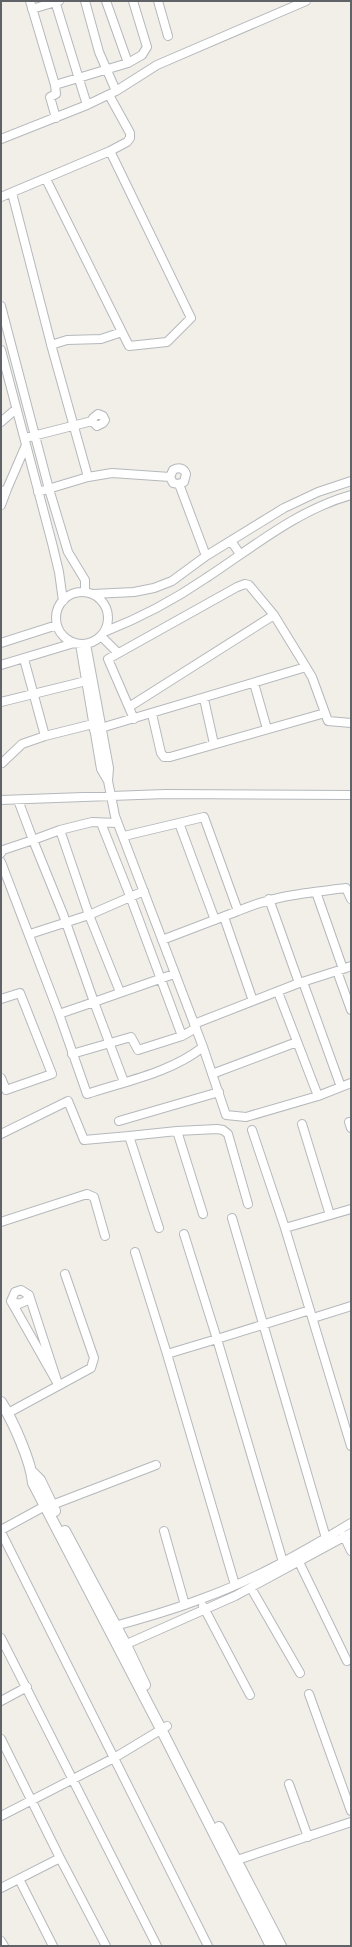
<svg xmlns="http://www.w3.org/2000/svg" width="352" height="1947" viewBox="0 0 352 1947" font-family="'Source Sans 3',sans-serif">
  <rect width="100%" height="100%" fill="#f1efe8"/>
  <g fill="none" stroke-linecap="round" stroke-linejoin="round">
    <defs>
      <path id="minor" d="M30 1 55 85 128 63 142 55 147 47 133 1
        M55 1 87 105
        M85 1 99 52 116 91
        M106 1 128 63
        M158 1 168 36
        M32 9 59 1
        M55 85 56 94 50 97 56 118
        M109 95 130 133V138L127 142 110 151
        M1 139 87 105 116 91 157 65 306 1
        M12 193 52 348 88 477 38 492
        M1 197 110 151 191 318 167 342 129 346 46 179
        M1 306 49 489 68 552 85 580V592
        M51 345 67 340 101 339 122 332
        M1 350 52 543 59 572 63 601
        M1 422 16 409
        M29 437 92 421 93 418 98 414 103 416 105 420 103 423 97 426 92 421
        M88 477 112 473 170 477 173 470C179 467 184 468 186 474L184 482 179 484 173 483 170 477
        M179 484 206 556
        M7 489 26 445
        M1 492 7 489 1 505
        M231 541 240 554
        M56 618a26 26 0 1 1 52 0a26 26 0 1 1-52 0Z
        M93 594 134 592 154 588 172 581 206 556 284 508 318 492 351 481
        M104 632C140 618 174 600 206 578 252 548 297 510 351 495
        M101 636 118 653
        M1 643 57 625
        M80 644 101 769 108 781
        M1 665 74 643
        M254 683 267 729
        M204 699 214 744
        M1 702 86 681
        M129 707 274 615
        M152 714 161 753 164 757H170L325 713
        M134 719 108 659 237 587 245 584 249 585 274 615 306 667
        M94 730 306 667 312 677 328 721 351 723
        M45 736 93 724
        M2 763 22 744 45 736 24 659
        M1 800 166 794 351 795
        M18 800 33 840 60 830 89 915 120 992
        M179 823 215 920
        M60 830 92 822 117 823
        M124 836 204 817 238 911 162 940
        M1 853 3 850 33 840 63 914 94 1002 59 1014 87 1094C126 1081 170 1073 203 1047L115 816 108 781 109 768 86 644
        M1 862 59 1014
        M316 892 343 969 351 966
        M269 899 299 983 343 969
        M238 911C275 895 307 893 346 888L351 899
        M224 917 253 1001
        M30 934 89 915 144 891
        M337 971 351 1010
        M303 982 341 1087
        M278 992 318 1096
        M1 999 20 993 52 1074 6 1090 1 1078
        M194 1024 299 983
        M182 1036 196 1028
        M203 1047 226 1115 246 1117 318 1096 351 1083
        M72 1054 131 1037 138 1050 182 1036 130 896 101 823
        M212 1074 297 1042
        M124 1082 94 1002 174 974
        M119 1121 219 1092
        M349 1122 351 1128
        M302 1124 330 1215
        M252 1130 285 1228 351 1209
        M177 1131 217 1129 223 1130 228 1134 248 1204
        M1 1134 68 1101 84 1140 129 1136 159 1228
        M129 1136 177 1131 203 1214
        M232 1218 326 1538
        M1 1222 87 1194 94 1197 105 1236
        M285 1228 351 1446
        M184 1234 217 1339 310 1310
        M135 1252 167 1354
        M21 1290 29 1295 58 1384 11 1301 15 1292Z
        M11 1301 19 1304 26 1301 29 1295
        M313 1318 351 1306
        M8 1413 91 1368 94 1358 65 1274
        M52 1505 156 1465
        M1 1530 45 1506
        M164 1531 185 1605
        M1 1532 208 1946
        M344 1536 351 1551
        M299 1562 347 1661
        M235 1585 167 1354 217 1339 283 1562
        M251 1588 300 1673
        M203 1606 250 1695
        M111 1627C141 1619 172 1610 201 1599 254 1580 303 1552 351 1523
        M1 1638 157 1946
        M120 1647 235 1596 351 1533
        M309 1694 351 1811
        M1 1701 27 1687
        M1 1739 60 1858 106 1946
        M289 1784 308 1837
        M1 1816 114 1758 167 1726
        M237 1860 351 1822
        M19 1879 53 1946
        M1 1888 60 1858
        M1 1941 4 1946"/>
      <path id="tertiary" d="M1 1402C13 1421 31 1461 33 1483L161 1729 271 1946
        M32 1472 40 1480 55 1511
        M65 1531 126 1645 145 1685
        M219 1827 281 1946"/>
    </defs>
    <use href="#minor" stroke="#b5b8bc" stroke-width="10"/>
    <use href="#tertiary" stroke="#b5b8bc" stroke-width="12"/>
    <use href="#minor" stroke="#fff" stroke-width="8"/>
    <use href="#tertiary" stroke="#fff" stroke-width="10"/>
  </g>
  <rect width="352" height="1947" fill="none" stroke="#5f6368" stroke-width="4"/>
</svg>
